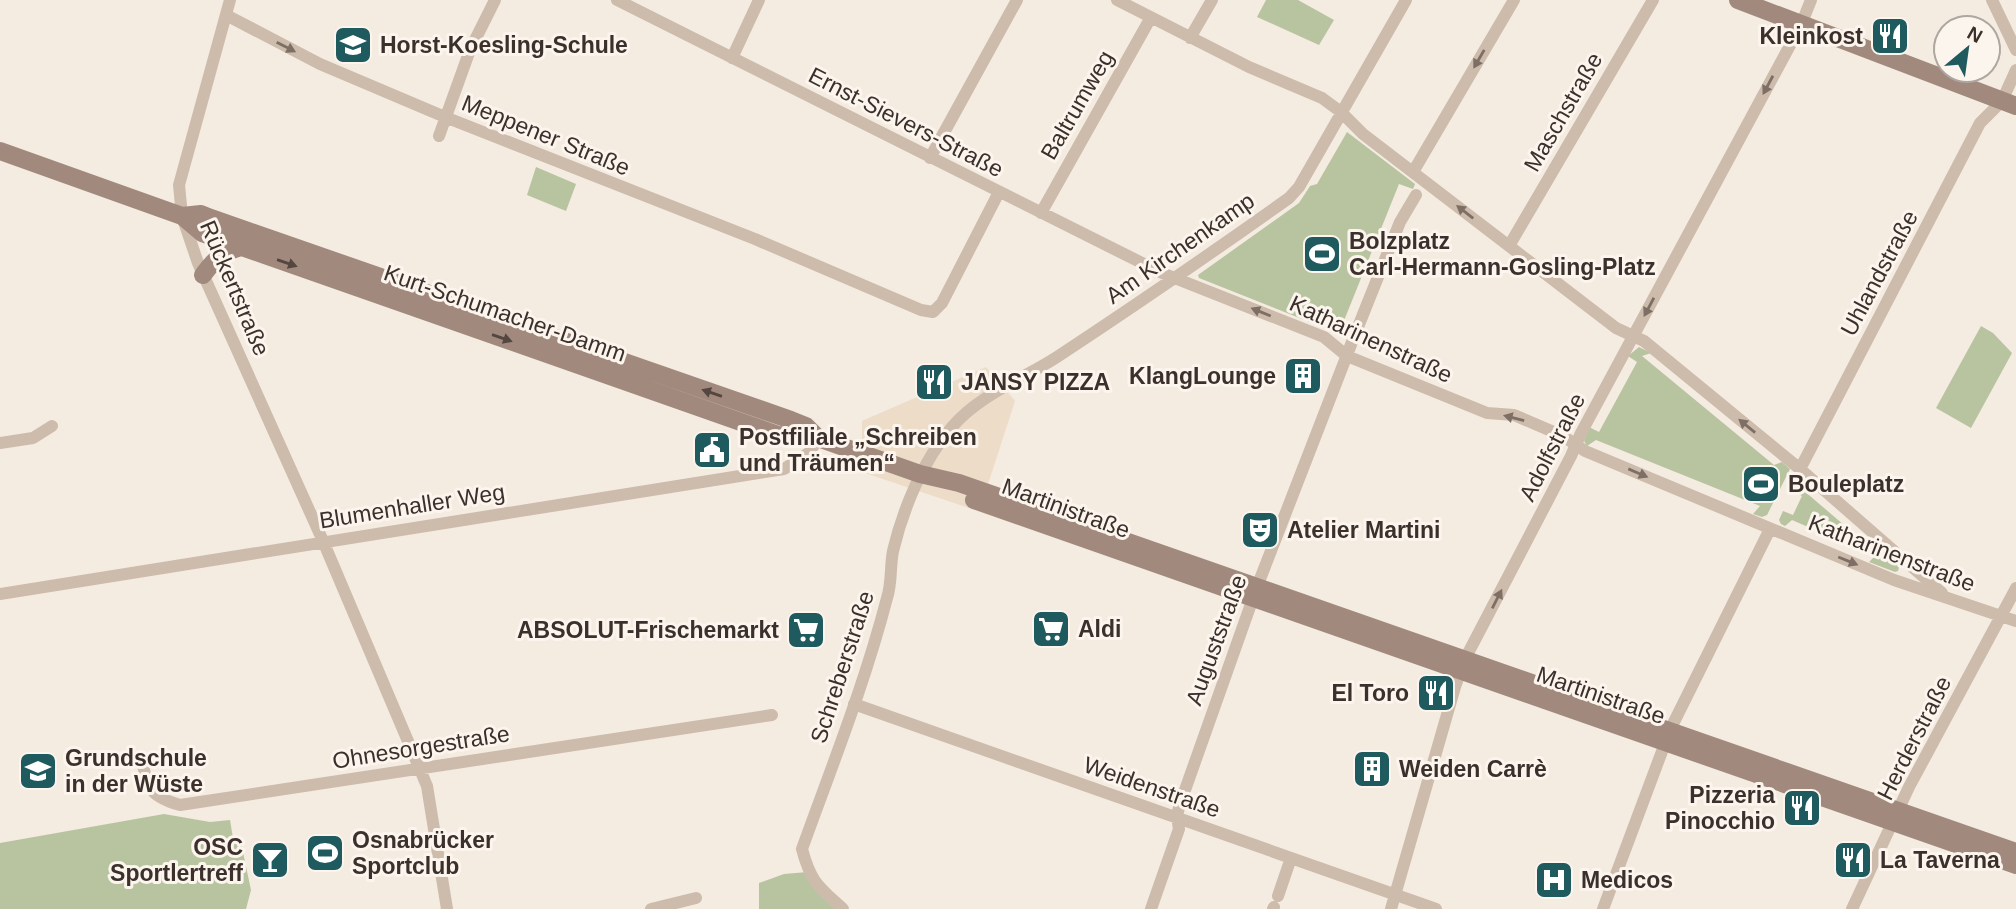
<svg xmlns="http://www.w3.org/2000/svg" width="2016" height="909" viewBox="0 0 2016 909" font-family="Helvetica,sans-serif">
  <rect width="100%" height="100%" fill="#f4ebe1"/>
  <path fill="#b8c4a0" d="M1266 0H1298L1334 20 1319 45 1257 17Z
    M1347 132 1415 184 1413 189 1399 184 1341 328 1351 333 1350 336 1347 337 1199 278 1198 275 1299 203 1310 186 1317 184Z
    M536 167 576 184 566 211 527 195Z
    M1981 326 1993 333 2012 353 1971 428 1936 408Z
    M1639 347 1651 353 1642 356 1774 465 1782 462 1790 469 1767 515 1762 517 1753 514 1760 506 1596 440 1587 446 1584 441 1589 427 1599 432 1637 362 1628 356Z
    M1800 480 1811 487 1803 490 1865 543 1875 541 1900 564 1898 571 1895 572 1869 562 1875 556 1792 520 1785 526 1781 524 1779 520 1783 511 1793 515 1802 496 1793 491Z
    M164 814 210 822 230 820 234 844 241 843 251 890 246 909H0V843Z
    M808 872 843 909H759V883L784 874Z"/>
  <path fill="#ecdcc8" d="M986 367 1015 401 989 481 975 510 862 472V421Z"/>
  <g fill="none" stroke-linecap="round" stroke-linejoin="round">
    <path stroke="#cdbbac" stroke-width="12" d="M230 0 179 185 182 216 198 263 323 541 427 786 447 909
      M617 0 1162 273 1324 337 1347 356 1487 413 1514 415 1563 436 1585 451 1894 580 2016 621
      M1117 0 1249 67 1322 98 1341 112 1363 134 1616 328 1644 341 1800 469 1942 593
      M1992 0 2016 50
      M226 15 320 64 445 117 755 239 921 310 933 312 942 303 999 192
      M1190 38 1212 0
      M732 58 759 0
      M439 136 470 50 495 0
      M930 158 1017 0
      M1413 172 1514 0
      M1041 213 1150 19
      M1509 246 1653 0
      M0 443 33 438 52 426
      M1800 469 1980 123 2002 101 2016 70
      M0 594 784 469 810 452 818 438
      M854 704 1436 909
      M106 762 141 757C148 787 148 796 180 805L772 715
      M1278 896 1291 858
      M651 909 696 898
      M843 909C819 887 811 883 802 849 832 766 865 683 887 598 892 583 890 566 893 551 903 509 923 460 952 427 979 395 1023 379 1057 357 1136 305 1213 252 1289 198L1299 187 1406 0
      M1151 909 1179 829 1177 817 1179 807 1257 587 1352 342 1400 222 1416 195
      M1273 909 1274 907
      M1391 909 1455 687 1465 659 1571 456 1581 433 1801 25 1811 0
      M1603 909 1670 730 1770 529
      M1852 909 1909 787 2016 588"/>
    <path stroke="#a18a7d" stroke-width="18" d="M1738 0 2016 106
      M0 151 182 216 202 233 778 435 818 438 920 474 959 483 2016 852
      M182 216 201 214 211 218 791 420 806 426 818 438
      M203 275C214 260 222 252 241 247
      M974 500 2016 865"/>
  </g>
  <defs><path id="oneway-solid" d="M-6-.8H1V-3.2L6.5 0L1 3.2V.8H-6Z" transform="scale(1.75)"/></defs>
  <g fill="#7d6f65">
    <use href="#oneway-solid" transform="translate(286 47) rotate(27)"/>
    <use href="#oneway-solid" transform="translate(1479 59) rotate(120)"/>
    <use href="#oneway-solid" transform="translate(1768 85) rotate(118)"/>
    <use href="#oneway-solid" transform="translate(1465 212) rotate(-142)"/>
    <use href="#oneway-solid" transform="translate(1649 307) rotate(118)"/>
    <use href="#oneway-solid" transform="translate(1261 312) rotate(-158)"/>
    <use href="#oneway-solid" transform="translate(1514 418) rotate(-166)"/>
    <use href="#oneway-solid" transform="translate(1747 426) rotate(-141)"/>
    <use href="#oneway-solid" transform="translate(1638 473) rotate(23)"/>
    <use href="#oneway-solid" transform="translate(1848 561) rotate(22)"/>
    <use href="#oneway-solid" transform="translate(1497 599) rotate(-63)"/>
  </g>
  <g fill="#544640">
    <use href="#oneway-solid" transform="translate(287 263) rotate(19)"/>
    <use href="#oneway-solid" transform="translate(502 338) rotate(19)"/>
    <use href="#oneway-solid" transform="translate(712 393) rotate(-161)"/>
  </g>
  <defs>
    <symbol id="restaurant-square" viewBox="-11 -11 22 22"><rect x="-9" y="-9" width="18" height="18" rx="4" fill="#1f5a5e" stroke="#fbf5ee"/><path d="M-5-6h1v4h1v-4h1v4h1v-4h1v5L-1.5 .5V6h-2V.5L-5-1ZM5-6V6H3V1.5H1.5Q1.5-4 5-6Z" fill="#fff"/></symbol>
    <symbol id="school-square" viewBox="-11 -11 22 22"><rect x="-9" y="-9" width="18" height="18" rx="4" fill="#1f5a5e" stroke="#fbf5ee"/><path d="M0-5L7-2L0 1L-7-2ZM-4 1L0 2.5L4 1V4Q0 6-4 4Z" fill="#fff"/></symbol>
    <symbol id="stadium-square" viewBox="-11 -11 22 22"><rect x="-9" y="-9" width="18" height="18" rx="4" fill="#1f5a5e" stroke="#fbf5ee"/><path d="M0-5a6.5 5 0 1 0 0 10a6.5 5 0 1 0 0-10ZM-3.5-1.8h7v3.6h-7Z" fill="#fff"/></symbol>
    <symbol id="building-square" viewBox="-11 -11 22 22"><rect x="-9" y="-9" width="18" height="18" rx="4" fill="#1f5a5e" stroke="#fbf5ee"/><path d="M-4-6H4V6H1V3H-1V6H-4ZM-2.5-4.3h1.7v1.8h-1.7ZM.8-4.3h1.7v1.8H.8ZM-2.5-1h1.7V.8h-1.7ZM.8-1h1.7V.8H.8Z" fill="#fff"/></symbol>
    <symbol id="civic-square" viewBox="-11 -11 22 22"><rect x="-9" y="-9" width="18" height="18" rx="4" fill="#1f5a5e" stroke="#fbf5ee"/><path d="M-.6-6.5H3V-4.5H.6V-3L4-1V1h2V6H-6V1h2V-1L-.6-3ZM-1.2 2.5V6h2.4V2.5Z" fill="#fff"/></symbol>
    <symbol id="theatre-square" viewBox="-11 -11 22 22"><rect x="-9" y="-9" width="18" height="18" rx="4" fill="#1f5a5e" stroke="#fbf5ee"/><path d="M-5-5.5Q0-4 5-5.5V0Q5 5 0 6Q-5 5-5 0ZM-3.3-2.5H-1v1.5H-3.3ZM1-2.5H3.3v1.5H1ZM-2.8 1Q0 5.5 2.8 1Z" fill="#fff"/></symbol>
    <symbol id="supermarket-square" viewBox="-11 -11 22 22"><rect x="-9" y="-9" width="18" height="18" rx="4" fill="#1f5a5e" stroke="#fbf5ee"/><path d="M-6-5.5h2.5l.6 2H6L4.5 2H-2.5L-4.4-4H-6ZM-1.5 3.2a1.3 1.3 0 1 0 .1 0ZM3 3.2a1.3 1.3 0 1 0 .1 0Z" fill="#fff"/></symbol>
    <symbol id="bar-square" viewBox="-11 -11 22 22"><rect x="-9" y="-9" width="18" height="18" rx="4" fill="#1f5a5e" stroke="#fbf5ee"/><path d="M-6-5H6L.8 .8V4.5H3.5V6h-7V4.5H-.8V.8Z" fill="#fff"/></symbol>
    <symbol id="hospital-square" viewBox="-11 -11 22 22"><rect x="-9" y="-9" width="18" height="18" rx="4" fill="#1f5a5e" stroke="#fbf5ee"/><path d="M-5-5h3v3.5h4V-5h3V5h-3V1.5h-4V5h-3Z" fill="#fff"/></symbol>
  </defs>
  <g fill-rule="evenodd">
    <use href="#restaurant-square" x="1868" y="14" width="44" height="44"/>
    <use href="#school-square" x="331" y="23" width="44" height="44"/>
    <use href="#stadium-square" x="1300" y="232" width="44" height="44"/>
    <use href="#building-square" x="1281" y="354" width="44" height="44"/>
    <use href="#restaurant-square" x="912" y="360" width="44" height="44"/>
    <use href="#civic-square" x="690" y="428" width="44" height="44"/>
    <use href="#stadium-square" x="1739" y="462" width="44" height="44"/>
    <use href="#theatre-square" x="1238" y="508" width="44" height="44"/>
    <use href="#supermarket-square" x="1029" y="607" width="44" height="44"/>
    <use href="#supermarket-square" x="784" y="608" width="44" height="44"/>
    <use href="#restaurant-square" x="1414" y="671" width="44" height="44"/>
    <use href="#building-square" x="1350" y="747" width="44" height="44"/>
    <use href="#school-square" x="16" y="749" width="44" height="44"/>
    <use href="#restaurant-square" x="1780" y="786" width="44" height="44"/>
    <use href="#stadium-square" x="303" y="831" width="44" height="44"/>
    <use href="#bar-square" x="248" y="838" width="44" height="44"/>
    <use href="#restaurant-square" x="1831" y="838" width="44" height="44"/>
    <use href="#hospital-square" x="1532" y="858" width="44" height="44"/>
  </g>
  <g text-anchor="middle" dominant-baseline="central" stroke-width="6" stroke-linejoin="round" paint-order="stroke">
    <g font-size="23" font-weight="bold" fill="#3b302b" stroke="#fbf5ee" text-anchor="start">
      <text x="1863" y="36" text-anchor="end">Kleinkost</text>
      <text x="380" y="45">Horst-Koesling-Schule</text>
      <text x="1349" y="241">Bolzplatz<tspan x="1349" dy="26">Carl-Hermann-Gosling-Platz</tspan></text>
      <text x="1276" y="376" text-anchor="end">KlangLounge</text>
      <text x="961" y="382">JANSY PIZZA</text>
      <text x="739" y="437">Postfiliale „Schreiben<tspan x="739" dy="26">und Träumen“</tspan></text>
      <text x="1788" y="484">Bouleplatz</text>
      <text x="1287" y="530">Atelier Martini</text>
      <text x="1078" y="629">Aldi</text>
      <text x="779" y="630" text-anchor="end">ABSOLUT-Frischemarkt</text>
      <text x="1409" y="693" text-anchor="end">El Toro</text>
      <text x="65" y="758">Grundschule<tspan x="65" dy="26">in der Wüste</tspan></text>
      <text x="1399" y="769">Weiden Carrè</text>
      <text x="1775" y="795" text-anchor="end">Pizzeria<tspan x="1775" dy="26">Pinocchio</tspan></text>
      <text x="352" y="840">Osnabrücker<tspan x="352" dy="26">Sportclub</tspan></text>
      <text x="243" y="847" text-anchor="end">OSC<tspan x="243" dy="26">Sportlertreff</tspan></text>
      <text x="1880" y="860">La Taverna</text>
      <text x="1581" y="880">Medicos</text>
    </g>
    <g font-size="23" fill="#3b302b" stroke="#fbf5ee">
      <text transform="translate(1077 105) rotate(-60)">Baltrumweg</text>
      <text transform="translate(1563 112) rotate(-60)">Maschstraße</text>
      <text transform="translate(906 122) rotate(27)">Ernst-Sievers-Straße</text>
      <text transform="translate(546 135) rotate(22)">Meppener Straße</text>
      <text transform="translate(1180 248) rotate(-35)">Am Kirchenkamp</text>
      <text transform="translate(1879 273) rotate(-62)">Uhlandstraße</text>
      <text transform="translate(235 288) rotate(67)">Rückertstraße</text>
      <text transform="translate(505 313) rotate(19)">Kurt-Schumacher-Damm</text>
      <text transform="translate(1371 339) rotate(25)">Katharinenstraße</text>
      <text transform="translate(1552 447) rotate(-63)">Adolfstraße</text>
      <text transform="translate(412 506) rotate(-9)">Blumenhaller Weg</text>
      <text transform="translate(1066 508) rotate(20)">Martinistraße</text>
      <text transform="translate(1892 553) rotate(21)">Katharinenstraße</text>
      <text transform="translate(1216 640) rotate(-70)">Auguststraße</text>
      <text transform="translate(842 667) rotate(-72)">Schreberstraße</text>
      <text transform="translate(1601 695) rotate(19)">Martinistraße</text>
      <text transform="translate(1914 738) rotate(-63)">Herderstraße</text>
      <text transform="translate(421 747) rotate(-9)">Ohnesorgestraße</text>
      <text transform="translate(1152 787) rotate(19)">Weidenstraße</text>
    </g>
  </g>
  <g transform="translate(1967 49) rotate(29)"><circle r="33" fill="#fbf5ee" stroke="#aea6a0" stroke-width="2"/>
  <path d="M0-5L12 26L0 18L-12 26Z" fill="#1f5a5e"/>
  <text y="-10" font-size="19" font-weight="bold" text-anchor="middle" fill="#3b302b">N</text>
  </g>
</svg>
